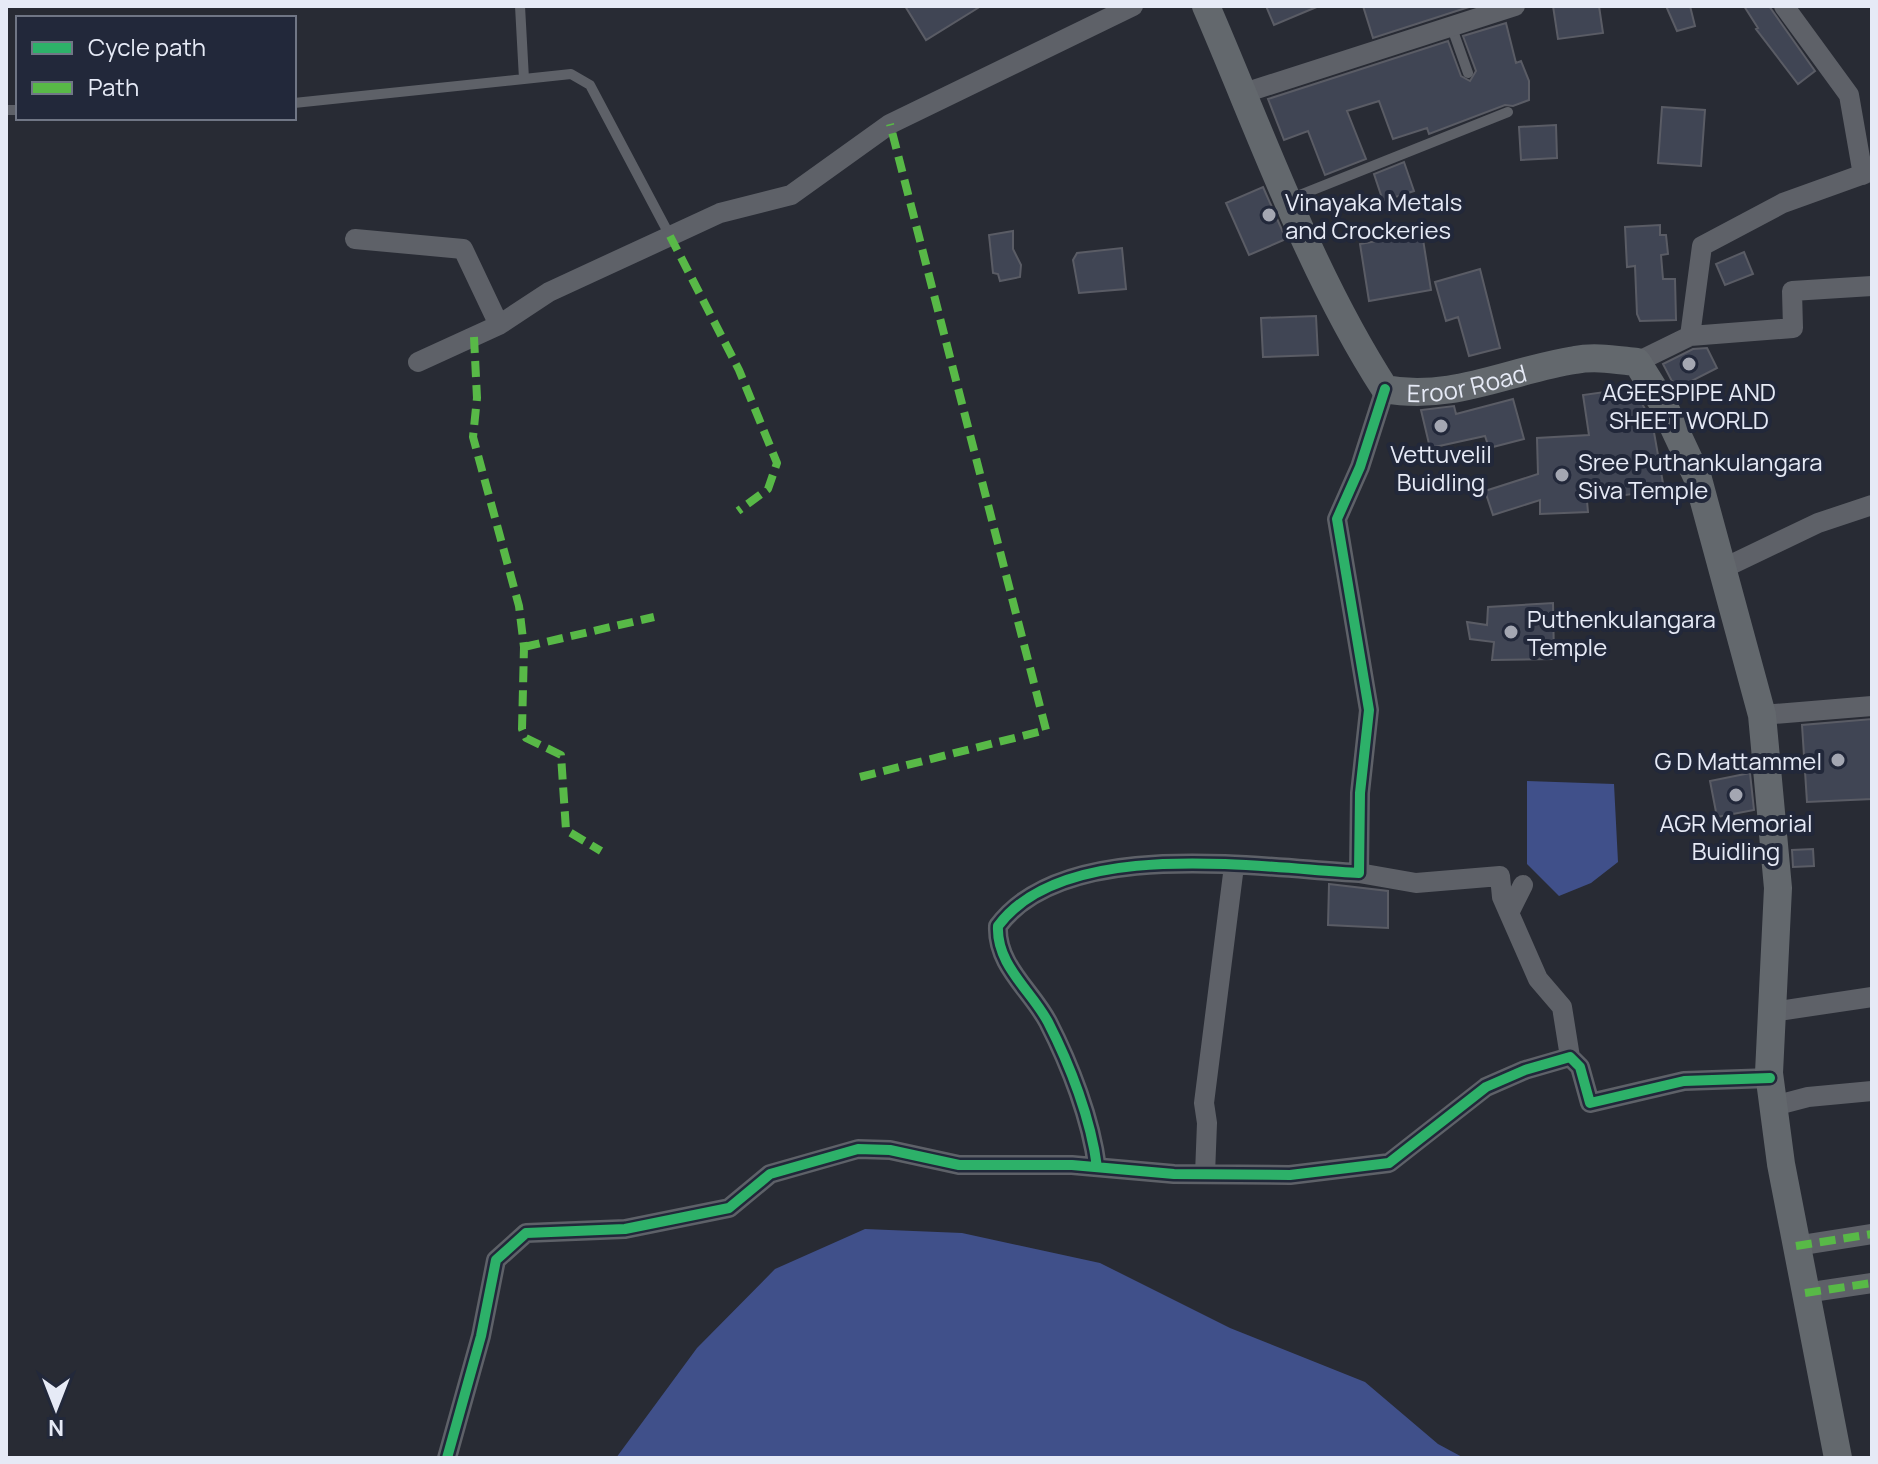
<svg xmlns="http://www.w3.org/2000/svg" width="1878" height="1464" viewBox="0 0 1878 1464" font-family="Manrope,sans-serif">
  <rect width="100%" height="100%" fill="#282b34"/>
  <path fill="#40508a" d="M1527 781 1614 784 1618 862 1591 883 1559 896 1527 864Z
    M865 1229 962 1233 1100 1263 1230 1328 1365 1382 1438 1444 1464 1458H616L697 1348 775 1269Z"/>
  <path fill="#404554" stroke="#5a5c65" stroke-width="2" d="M905 6H981L926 40Z
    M1266 6H1319L1274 25Z
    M1363 6H1472L1373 38Z
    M1553 6H1599L1603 33 1558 39Z
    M1666 6H1690L1695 26 1677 31Z
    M1744 6H1769L1815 71 1798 84 1756 29 1758 28Z
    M1506 23 1516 63 1521 61 1529 81V100L1513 106 1505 105 1429 134 1427 128 1393 139 1379 101 1347 111 1366 159 1325 175 1308 131 1284 140 1268 99 1448 41 1461 76 1470 81 1476 71 1463 36Z
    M1662 107 1705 110 1701 166 1658 163Z
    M1556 125 1557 158 1521 160 1519 127Z
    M1404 162 1414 191 1383 201 1374 174Z
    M1263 187 1286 239 1249 255 1226 203Z
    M1660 225V235H1666L1668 254 1661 255 1663 279H1675L1676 320 1640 321 1637 314 1635 266 1627 267 1625 227Z
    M1013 231V249L1021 265 1020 277 1000 281 998 274 993 273 989 235Z
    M1422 233 1431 290 1369 301 1360 244Z
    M1122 248 1126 289 1079 293 1073 260 1077 253Z
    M1744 252 1753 274 1725 285 1716 264Z
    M1480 269 1500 348 1469 356 1458 317 1446 321 1435 282Z
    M1316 316 1318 355 1263 357 1261 318Z
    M1707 348 1717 368 1676 389 1663 364 1693 349Z
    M1633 388 1652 421 1664 489 1587 501 1588 512 1540 514V500L1493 515 1485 491 1538 474 1537 438 1589 435 1583 395Z
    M1513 399 1524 439 1489 448 1485 436 1430 448 1421 410 1454 406 1456 414Z
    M1553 603 1554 659 1492 660 1494 642 1470 639 1467 622 1487 625 1488 607Z
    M1872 719V799L1807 802 1802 725Z
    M1750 773 1754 810 1717 817 1710 781Z
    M1813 849 1814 866 1793 867 1792 850Z
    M1329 884 1388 891V928L1328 925Z"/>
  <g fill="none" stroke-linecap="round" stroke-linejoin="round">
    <path stroke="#5e6168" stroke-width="10" d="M520 6 524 79 571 74 590 85 670 236
      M1452 28 1468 73
      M294 103 524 79
      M6 110H18
      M1290 199 1508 112"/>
    <path stroke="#5e6168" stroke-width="20" d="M1784 6 1849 95 1863 175
      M1244 93 1515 6
      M355 239 463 249 499 325
      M1690 336 1793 328 1792 291 1872 286
      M418 362 499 325 549 292 720 213 791 195 890 124 1133 6
      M1637 362 1690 336 1702 246 1783 203 1872 171
      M1724 568 1818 523 1872 505
      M1762 715 1872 706
      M1359 873 1416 883 1500 876 1502 897 1509 913
      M1523 885 1509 913 1538 979 1562 1007 1570 1057
      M1772 1012 1872 997
      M1774 1106 1808 1097 1872 1091
      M1097 1167C1091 1119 1070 1065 1048 1022 1031 990 996 965 998 926 1065 836 1260 868 1359 873L1360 793 1369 710 1337 519 1360 467 1385 389
      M1205 1174 1207 1123 1204 1103 1234 866
      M1796 1246 1872 1234
      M1805 1293 1872 1283
      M447 1458 481 1336 496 1260 526 1233 625 1229 729 1208 770 1174 858 1149 890 1150 959 1165H1072L1174 1174 1290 1175 1389 1163 1486 1087 1525 1070 1570 1057 1580 1067 1590 1103 1684 1081 1770 1078"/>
    <path stroke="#63686d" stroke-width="28" id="s1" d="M1206 6C1261 133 1310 273 1385 389 1451 402 1510 370 1575 360 1595 356 1617 360 1637 362L1662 402 1698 479 1762 715 1778 888 1769 1073 1781 1164 1838 1458"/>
    <path stroke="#58b947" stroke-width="8" stroke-dasharray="16 8" stroke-linecap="butt" d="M670 236 739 370 777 463 768 489 738 511
      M474 337 477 398 473 437 519 606 524 647 522 729 526 738 561 755 566 830 601 851
      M524 647 654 617
      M860 777 1046 730 890 124
      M1796 1246 1872 1234
      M1805 1293 1872 1283"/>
    <defs>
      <path id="cycleway" d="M1097 1167C1091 1119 1070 1065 1048 1022 1031 990 996 965 998 926 1065 836 1260 868 1359 873L1360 793 1369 710 1337 519 1360 467 1385 389
        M447 1458 481 1336 496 1260 526 1233 625 1229 729 1208 770 1174 858 1149 890 1150 959 1165H1072L1174 1174 1290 1175 1389 1163 1486 1087 1525 1070 1570 1057 1580 1067 1590 1103 1684 1081 1770 1078"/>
    </defs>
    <use href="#cycleway" stroke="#22283a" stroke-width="15"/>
    <use href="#cycleway" stroke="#2db169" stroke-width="10"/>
  </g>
  <g fill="#a4a7b2" stroke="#22283a" stroke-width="3">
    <circle cx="1269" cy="215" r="8"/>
    <circle cx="1689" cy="364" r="8"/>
    <circle cx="1441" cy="426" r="8"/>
    <circle cx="1562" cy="475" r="8"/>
    <circle cx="1511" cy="632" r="8"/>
    <circle cx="1838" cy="760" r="8"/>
    <circle cx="1736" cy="795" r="8"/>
  </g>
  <g text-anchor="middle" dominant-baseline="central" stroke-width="8" stroke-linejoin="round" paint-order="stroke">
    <g font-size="24" fill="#e6eaf6" stroke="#22283a" text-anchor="start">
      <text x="1285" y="201">Vinayaka Metals<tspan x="1285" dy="28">and Crockeries</tspan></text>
      <text x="1689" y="391" text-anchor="middle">AGEESPIPE AND<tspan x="1689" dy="28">SHEET WORLD</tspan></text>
      <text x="1441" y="453" text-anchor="middle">Vettuvelil<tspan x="1441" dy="28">Buidling</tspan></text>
      <text x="1578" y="461">Sree Puthankulangara<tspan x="1578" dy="28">Siva Temple</tspan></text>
      <text x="1527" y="618">Puthenkulangara<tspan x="1527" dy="28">Temple</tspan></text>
      <text x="1822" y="760" text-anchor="end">G D Mattammel</text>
      <text x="1736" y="822" text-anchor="middle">AGR Memorial<tspan x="1736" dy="28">Buidling</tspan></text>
    </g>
    <g font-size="24" fill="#e6eaf6" stroke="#22283a">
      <text stroke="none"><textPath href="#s1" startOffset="506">Eroor Road</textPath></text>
    </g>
  </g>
  <rect width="1878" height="1464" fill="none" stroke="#e6eaf6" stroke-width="16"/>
  <rect x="16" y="16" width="280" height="104" fill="#22283a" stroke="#707685" stroke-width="2"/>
  <rect x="32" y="42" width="40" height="12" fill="#2db169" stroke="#707685" stroke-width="2"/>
  <text x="88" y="56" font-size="24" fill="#e6eaf6">Cycle path</text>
  <rect x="32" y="82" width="40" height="12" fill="#58b947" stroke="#707685" stroke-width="2"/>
  <text x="88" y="96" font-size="24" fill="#e6eaf6">Path</text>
  <g transform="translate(56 1408) rotate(180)" stroke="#22283a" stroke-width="6" paint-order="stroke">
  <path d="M0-6L14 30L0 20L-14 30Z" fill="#e6eaf6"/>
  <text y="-12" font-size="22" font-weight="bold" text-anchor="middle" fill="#e6eaf6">N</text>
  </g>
</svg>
